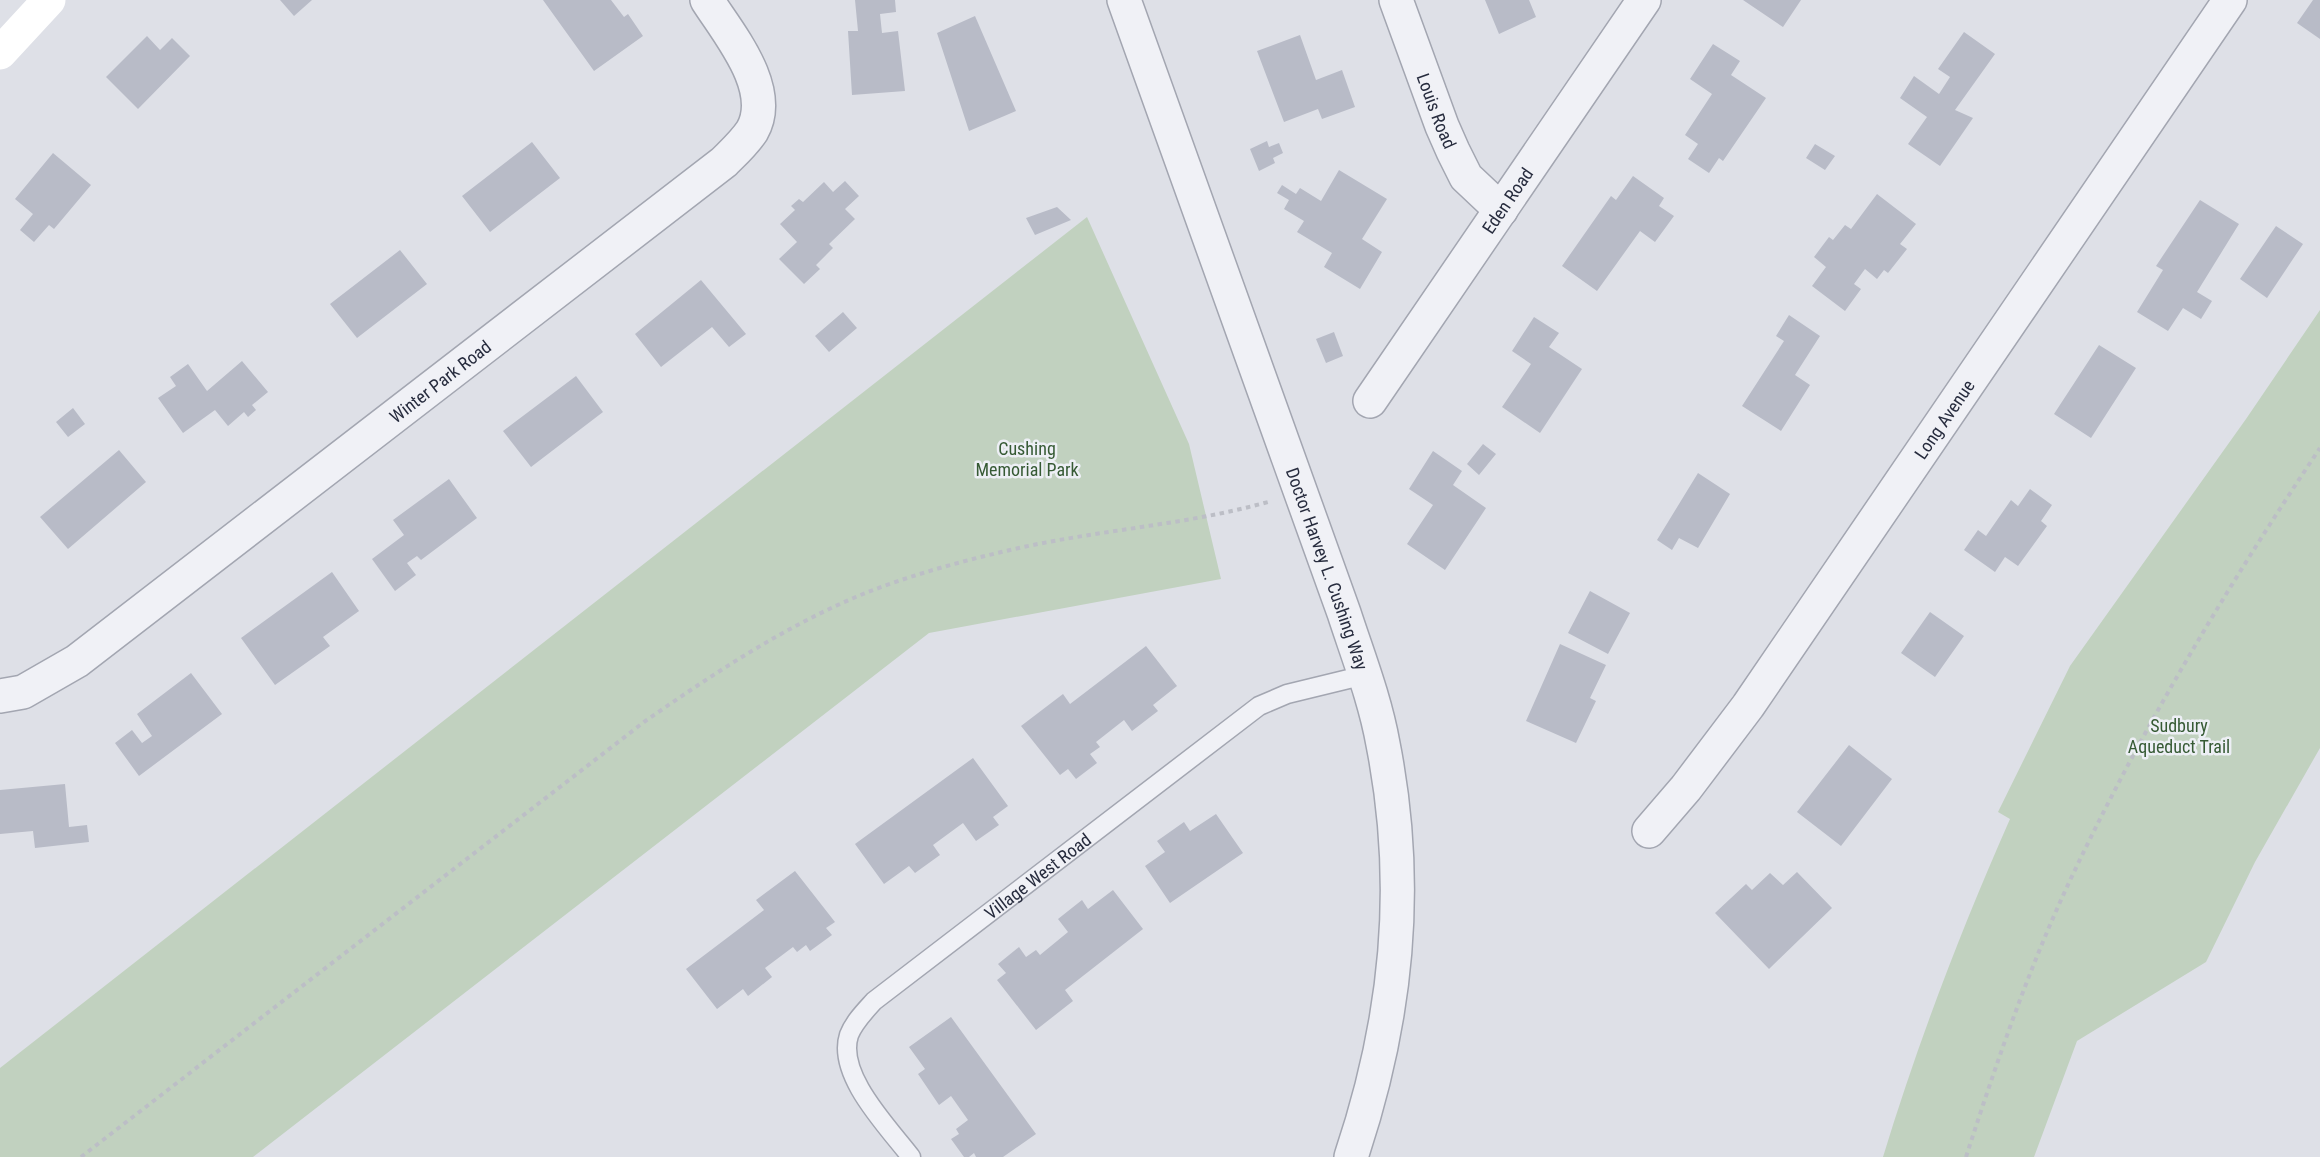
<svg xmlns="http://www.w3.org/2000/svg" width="2320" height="1157" viewBox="0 0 2320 1157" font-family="'Roboto Condensed',sans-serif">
  <rect width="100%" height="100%" fill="#dee0e7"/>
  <path fill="#c1d1bf" d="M1087 217 1189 444 1221 579 929 633 253 1157H0V1068Z
    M2320 310V748L2255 862 2206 962 2077 1041 2034 1157H1883C1918 1042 1961 930 2010 819L1998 812 2070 666 2246 419Z"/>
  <path fill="#b8bbc7" d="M280 0H312L294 16Z
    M543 0H611L624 17 628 14 643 36 594 71Z
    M855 0H895L896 12 880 14 882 33 898 31 905 91 852 95 848 31H858Z
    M1485 0H1529L1536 17 1499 34Z
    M1743 0H1801L1783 27Z
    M2313 0H2320V39L2297 23Z
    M975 16 1016 111 969 131 937 33Z
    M1964 32 1995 54 1955 110 1973 118 1940 166 1908 144 1927 117 1900 98 1914 76 1939 94 1950 77 1938 69Z
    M1300 35 1316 80 1342 70 1355 107 1322 119 1318 109 1284 122 1257 51Z
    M147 36 160 50 172 38 190 56 138 109 106 77Z
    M1713 44 1740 61 1731 75 1766 98 1723 161 1719 158 1709 173 1688 159 1698 144 1685 135 1712 94 1690 79Z
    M1267 141 1269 147 1279 143 1283 153 1273 158 1275 163 1259 171 1250 149Z
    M532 142 560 178 490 232 462 196Z
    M1815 144 1835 156 1825 170 1806 158Z
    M53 153 91 185 54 229 49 225 34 242 20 230 33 214 15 199Z
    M1339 170 1387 199 1362 239 1382 252 1360 289 1324 267 1332 253 1297 232 1304 221 1284 209 1289 200 1277 193 1282 185 1296 194 1300 188 1321 201Z
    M1633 176 1664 198 1659 206 1674 216 1655 242 1640 231 1597 291 1562 266 1611 196 1616 200Z
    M845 181 859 196 845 209 855 219 829 244 833 248 816 265 820 269 804 284 779 259 797 242 780 224 795 210 791 206 799 199 803 202 824 182 833 192Z
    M1877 194 1916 224 1900 244 1907 249 1888 273 1884 270 1877 279 1865 269 1854 284 1861 289 1845 311 1812 286 1826 267 1814 257 1829 237 1833 240 1845 225 1851 229Z
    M2200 200 2239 224 2197 292 2212 301 2201 319 2183 308 2168 331 2137 312 2163 270 2156 266Z
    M1057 207 1071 220 1035 235 1026 218Z
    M2276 226 2303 244 2267 298 2240 279Z
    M400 250 427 284 357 338 330 304Z
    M701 280 746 334 729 347 712 327 661 367 635 334Z
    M843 312 857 328 829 352 815 336Z
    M1789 315 1820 336 1795 375 1810 385 1781 431 1742 406 1784 341 1776 336Z
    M1534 317 1559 333 1549 347 1582 369 1540 433 1502 407 1531 364 1512 351Z
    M1334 332 1343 356 1326 363 1316 339Z
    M2099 345 2136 368 2091 438 2054 414Z
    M242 361 268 392 252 405 256 410 248 417 244 412 228 426 215 410 183 433 158 398 176 386 170 377 188 364 207 391Z
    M576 376 603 412 531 467 503 431Z
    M73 408 85 424 68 437 56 422Z
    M1483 444 1496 454 1479 475 1467 464Z
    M119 450 146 482 68 549 40 517Z
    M1433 451 1462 471 1453 485 1486 508 1445 570 1407 544 1433 505 1409 489Z
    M1698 473 1730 494 1698 548 1679 538 1672 550 1657 540Z
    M449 479 477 518 421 560 417 556 407 563 416 575 395 591 372 559 404 535 393 520Z
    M2030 489 2052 505 2041 521 2047 526 2018 566 2005 557 1995 572 1964 550 1978 530 1986 536 2011 500 2018 506Z
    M332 572 359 611 323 637 330 646 275 685 241 638Z
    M1590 591 1630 613 1608 654 1568 633Z
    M1930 612 1964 636 1935 677 1901 653Z
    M1560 644 1606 665 1590 698 1596 701 1576 743 1526 721Z
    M1146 646 1177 686 1153 705 1158 711 1132 731 1124 720 1096 742 1100 747 1090 754 1097 763 1076 779 1068 769 1060 775 1021 726 1063 694 1070 704Z
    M191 673 222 714 139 776 115 743 132 730 142 743 152 736 137 714Z
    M1849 745 1892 779 1841 846 1797 812Z
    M973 758 1008 806 993 817 999 825 976 841 963 823 933 845 940 855 915 873 909 866 884 884 855 844Z
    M65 784 69 827 87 825 89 842 35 848 33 831 0 834V790Z
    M1216 814 1243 853 1170 903 1145 866 1165 852 1157 841 1184 822 1190 831Z
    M795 871 835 922 826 928 832 935 810 951 806 945 797 952 793 947 765 968 772 977 748 996 743 989 717 1009 686 969 764 910 756 900Z
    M1797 872 1832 908 1769 969 1715 913 1746 884 1752 890 1770 873 1783 885Z
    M1113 890 1143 929 1065 990 1073 1001 1036 1030 997 980 1006 973 998 964 1019 947 1026 957 1036 950 1040 955 1068 932 1058 919 1082 900 1088 909Z
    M951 1017 1036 1134 1003 1157H976L974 1153 969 1157H964L951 1139 959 1134 956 1129 968 1120 951 1096 939 1105 918 1074 925 1069 909 1047Z"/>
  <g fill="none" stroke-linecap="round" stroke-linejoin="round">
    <defs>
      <g id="service">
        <path id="s1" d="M911 1157C889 1128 836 1075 849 1035 854 1022 865 1011 874 1001L1259 706 1287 694 1365 675"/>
      </g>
      <g id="minor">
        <path id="s2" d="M1396 0 1442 126 1453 151 1466 177 1501 210"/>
        <path id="s3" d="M1370 401 1644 0"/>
        <path id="s4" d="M0 696 23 692 77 661 724 162C734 152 744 143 752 131 776 89 728 33 707 0"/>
        <path id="s5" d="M1649 831 1686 788 1748 706 2230 0"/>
      </g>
      <g id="tertiary">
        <path id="s6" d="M1124 0 1344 613C1358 656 1375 699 1383 744 1411 886 1397 1020 1351 1157"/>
      </g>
    </defs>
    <use href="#service" stroke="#a3a6b1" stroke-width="21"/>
    <use href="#minor" stroke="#a3a6b1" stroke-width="36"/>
    <use href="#tertiary" stroke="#a3a6b1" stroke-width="36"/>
    <path stroke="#bcbec6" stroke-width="4" stroke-dasharray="4.5 4.5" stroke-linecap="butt" d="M81 1157 644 722C713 674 785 626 863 594 908 576 958 562 1006 551 1093 530 1182 526 1268 502
      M1966 1157C1997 1061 2030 964 2074 872 2144 725 2229 584 2320 448"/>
    <use href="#service" stroke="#f0f1f6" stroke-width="18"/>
    <use href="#minor" stroke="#f0f1f6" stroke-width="33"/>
    <use href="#tertiary" stroke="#f0f1f6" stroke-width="33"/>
    <path stroke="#fff" stroke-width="33" d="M0 53 49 0"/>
  </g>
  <g text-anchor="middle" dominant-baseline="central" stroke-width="5" stroke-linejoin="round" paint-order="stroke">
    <g font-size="18" fill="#272c3e" stroke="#edeff5">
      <text stroke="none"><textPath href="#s2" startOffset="118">Louis Road</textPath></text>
      <text stroke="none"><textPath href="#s3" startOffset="243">Eden Road</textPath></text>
      <text stroke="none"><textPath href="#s4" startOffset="544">Winter Park Road</textPath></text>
      <text stroke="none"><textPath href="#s5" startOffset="507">Long Avenue</textPath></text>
      <text stroke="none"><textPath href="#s6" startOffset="604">Doctor Harvey L. Cushing Way</textPath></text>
      <text stroke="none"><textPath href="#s1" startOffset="390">Village West Road</textPath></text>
    </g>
    <g font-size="18" fill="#365a34" stroke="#edeff5">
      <text x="1027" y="448">Cushing<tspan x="1027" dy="21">Memorial Park</tspan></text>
      <text x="2179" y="725">Sudbury<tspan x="2179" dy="21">Aqueduct Trail</tspan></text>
    </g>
  </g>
</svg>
